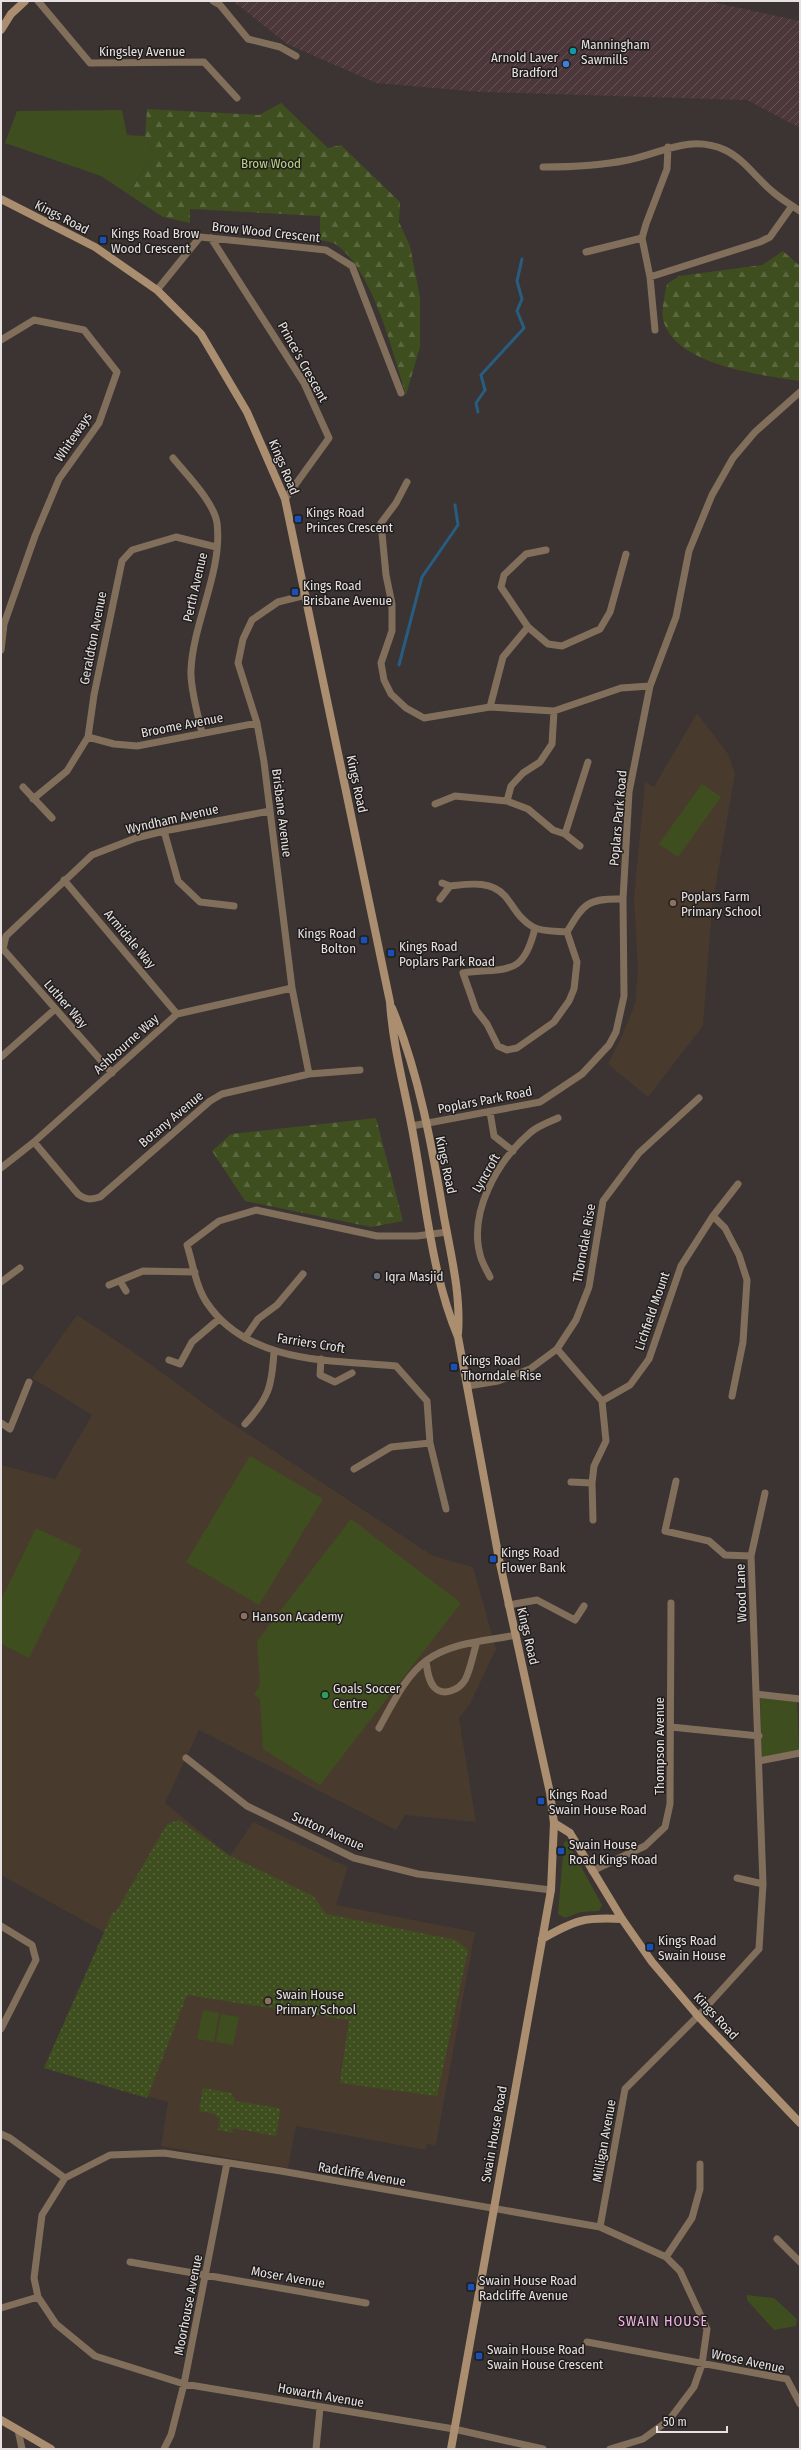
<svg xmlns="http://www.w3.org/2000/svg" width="801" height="2450" viewBox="0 0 801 2450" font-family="'Fira Sans Condensed',sans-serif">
  <defs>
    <pattern id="industrial-furrows" width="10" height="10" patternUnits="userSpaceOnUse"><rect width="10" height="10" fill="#4c373a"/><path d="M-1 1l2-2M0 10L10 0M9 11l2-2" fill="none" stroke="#665456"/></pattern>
    <pattern id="forest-firs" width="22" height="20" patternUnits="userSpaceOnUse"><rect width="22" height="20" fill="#3f4e1f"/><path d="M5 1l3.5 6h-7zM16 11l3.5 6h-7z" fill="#5b673f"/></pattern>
    <pattern id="park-dots" width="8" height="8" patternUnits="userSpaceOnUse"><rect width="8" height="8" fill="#3f4e1f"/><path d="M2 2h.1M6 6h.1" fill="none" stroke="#5b673f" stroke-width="1.8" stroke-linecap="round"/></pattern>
  </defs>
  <rect width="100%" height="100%" fill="#3b3432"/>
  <path fill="url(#industrial-furrows)" d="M233 1H708L800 21V128L747 100 481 92 376 83 287 44Z"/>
  <path fill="#493a2e" d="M697 713 728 754 735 773 712 907 703 1026 648 1097 608 1064 622 1036 635 1004 638 971 634 898 645 782 654 787Z
    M77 1315 132 1351 224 1418 433 1556 473 1567 496 1649 470 1704 459 1718 476 1822 405 1815 396 1830 199 1730 165 1803 230 1856 253 1822 348 1867 336 1905 475 1932 436 2145 427 2144 426 2150 296 2126 288 2168 161 2146 168 2102 44 2068 104 1932 1 1875V1465L55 1479 92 1415 32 1378Z"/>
  <path fill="#3f4e1f" d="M122 110 127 135 145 136 154 153 128 194 101 176 5 143 17 111Z
    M702 784 721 797 678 857 659 844Z
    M250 1456 323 1499 259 1605 186 1562Z
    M351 1519 461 1603 320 1785 263 1749 260 1699 254 1694 260 1685 257 1641Z
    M36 1528 82 1550 29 1658 1 1644V1600Z
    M760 1698 797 1702 799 1750 762 1757Z
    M567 1841 602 1905 599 1911 581 1912 565 1918 558 1914 564 1842Z
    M203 2010 219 2013 214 2042 197 2039Z
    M221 2014 239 2017 233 2045 216 2042Z
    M747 2295 774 2298 797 2319 796 2326 774 2330 747 2300Z"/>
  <path fill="url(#forest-firs)" d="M281 103 328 148 341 145 400 202 399 222 410 246 420 297V347L406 395C392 351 374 273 337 245 333 242 325 241 320 240V216L190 209V223L163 217 128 194 154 153 145 136 147 109 259 115Z
    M783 251 800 266V381C762 375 679 366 664 323 660 311 665 296 667 284L679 276 762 265Z
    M376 1118 403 1221 371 1227 245 1201 212 1151 231 1134Z"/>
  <path fill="url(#park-dots)" d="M179 1820 230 1856 313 1896 326 1914 456 1940 468 1950 437 2096 340 2083 349 2020 187 1995 147 2098 44 2068 113 1912H116L167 1824Z
    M203 2088 231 2093 235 2101 279 2108 280 2112 276 2136 233 2128 232 2133 218 2130 220 2119 214 2114 199 2111Z"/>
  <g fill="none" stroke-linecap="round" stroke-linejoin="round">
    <path stroke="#275d81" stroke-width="3" d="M478 412 476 403 485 390 481 375 524 328 517 311 522 299 517 281 522 259
      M399 665 422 577 458 525 455 505"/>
    <path stroke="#816f5b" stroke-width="7" d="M38 1 90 63 204 62 237 98
      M213 1 220 5 248 39 280 47 296 56
      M543 167C572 167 599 166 628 160 662 153 690 134 725 150 744 159 757 179 773 192 781 199 791 205 800 211
      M211 238 304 383 329 438 285 499
      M586 252 642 238
      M650 277 760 242 770 237 792 206
      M157 290 200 237 326 250 352 266 401 393
      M655 330 650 277 642 238 646 224 667 169 668 147
      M1 340 34 320 84 330 117 372 99 423 59 479 35 536 4 624 1 650
      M173 458C186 474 214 502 217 523 223 571 193 622 191 670 190 688 198 715 202 733
      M407 482 396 503 381 523 386 575 392 604V631L381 663 384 680 391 694 406 708 424 718 490 707 554 711 621 688 650 686
      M306 595 278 602 252 620 243 639 238 663 257 723 264 762 292 988 309 1074
      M528 627 548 644 562 646 600 629 610 612 626 554
      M490 707 503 657 528 627 501 587 504 575 526 554 546 550
      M88 737 114 744 137 746 257 723
      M23 787 52 818
      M33 799 67 771 88 737 94 695 122 561 132 550 176 537 216 547
      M507 801 511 786 523 773 540 762 552 744 554 711
      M435 804 455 796 507 801 528 809 553 830 565 834 580 846
      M164 831 178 881 200 902 234 906
      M565 834 588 762
      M64 880 177 1014
      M442 883 450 886
      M440 899 450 886C469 884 491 880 505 896 515 908 519 919 533 927 542 932 557 931 567 932 584 903 588 898 623 899
      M535 928C523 978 507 967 463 973L476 1010 487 1024 498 1046 507 1050 517 1048 554 1022 569 1001 574 989 577 962 567 932
      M3 949 6 936 92 855 136 838 164 831 270 811
      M3 949 112 1073
      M1 1057 54 1010
      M490 1112 494 1136 513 1151
      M412 1126 540 1102 582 1074 609 1045 616 1032 624 996 623 899 629 792 650 686 676 617 689 551 712 495 733 458 755 432 800 392
      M34 1142 78 1194C86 1200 91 1200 100 1197L210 1101 222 1094 309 1074 360 1070
      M1 1168 34 1142 177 1014 292 988
      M713 1216 725 1228 739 1255 747 1280 743 1342 732 1396
      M490 1277C487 1271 483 1264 481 1258 467 1213 498 1160 531 1132 538 1126 549 1122 558 1118
      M120 1281 126 1291
      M1 1282 20 1268
      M109 1285 143 1271 195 1272
      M245 1338 258 1319 277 1305 303 1274
      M557 1349 602 1401 606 1441 594 1466 592 1483 593 1520
      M321 1359 320 1375 335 1382 352 1373
      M169 1360 180 1364 192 1342 219 1319
      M468 1386 498 1381 530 1369 557 1349 576 1320 589 1287 603 1201 639 1153 699 1098
      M602 1401 630 1385 649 1359 681 1266 713 1216 738 1184
      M1 1423 10 1429 29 1382
      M245 1424C269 1398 272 1386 274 1351
      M354 1469 391 1447 430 1443
      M676 1481 665 1531 709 1541 725 1555 751 1556
      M571 1482 592 1483
      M446 1509 430 1443 427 1401 396 1366C331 1360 248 1364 207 1303 196 1287 193 1264 187 1245L219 1221 256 1210 377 1236H417L447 1232
      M508 1605 537 1600 575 1620 584 1606
      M426 1661C427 1669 428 1680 434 1687 443 1697 459 1690 465 1680 471 1669 473 1653 477 1642
      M756 1694 800 1699
      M671 1727 759 1736
      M379 1728C392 1705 405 1676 427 1660 452 1642 486 1641 516 1635
      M186 1758 247 1806 354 1858 418 1874 551 1890
      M759 1761 800 1753
      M592 1871 645 1846 665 1827 670 1804 671 1603
      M737 1878 763 1884
      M1 1926 32 1945 36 1960 1 2029
      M1 2134 10 2138 65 2178
      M600 2227 625 2089 698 2016 759 1949 763 1884 751 1556 765 1493
      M777 2239 800 2262
      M666 2257 692 2218 700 2189V2164
      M130 2262 366 2303
      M1 2308 38 2297
      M587 2342 787 2379 800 2404
      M18 2430 22 2449
      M164 2449 171 2435 184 2384 227 2163
      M316 2449 320 2408
      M543 2449 454 2429 184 2384 95 2356 56 2324 38 2297 34 2278 42 2215 65 2178 110 2155 164 2153 281 2171 600 2227 666 2257 680 2271 707 2329 702 2364 694 2387 669 2420 643 2439 610 2449"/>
    <path stroke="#aa8e6f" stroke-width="8" d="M1 30 11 14 25 1
      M1 199 95 247 157 290 201 334 247 412 285 499 390 1002C393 1049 406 1093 414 1139 426 1204 432 1275 458 1337L499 1559 550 1793 554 1823 551 1890 451 2449
      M392 1008C419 1073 432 1147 444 1217 451 1255 461 1295 458 1334
      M554 1823 570 1833 622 1919 652 1962 698 2016 800 2123
      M542 1939C575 1920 584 1917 622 1919
      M1 2420 51 2449"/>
  </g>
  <circle fill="#0f9aa8" stroke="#201d1c" stroke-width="1.5" cx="573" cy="51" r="4"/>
  <circle fill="#3f7fe0" stroke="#201d1c" stroke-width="1.5" cx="566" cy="64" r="4"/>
  <g fill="#1a4fb4" stroke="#201d1c" stroke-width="1.5">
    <rect x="99" y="236" width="8" height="8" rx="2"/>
    <rect x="294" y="515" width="8" height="8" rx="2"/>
    <rect x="291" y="588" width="8" height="8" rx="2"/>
    <rect x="360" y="936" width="8" height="8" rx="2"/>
    <rect x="387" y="949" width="8" height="8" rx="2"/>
    <rect x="450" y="1363" width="8" height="8" rx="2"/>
    <rect x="489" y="1555" width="8" height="8" rx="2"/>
    <rect x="537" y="1797" width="8" height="8" rx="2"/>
    <rect x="557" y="1847" width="8" height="8" rx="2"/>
    <rect x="646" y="1943" width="8" height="8" rx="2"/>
    <rect x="467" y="2283" width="8" height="8" rx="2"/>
    <rect x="475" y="2352" width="8" height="8" rx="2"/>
  </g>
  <g fill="#8d6e63" stroke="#201d1c" stroke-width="1.5">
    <circle cx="673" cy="903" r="4"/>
    <circle cx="244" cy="1616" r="4"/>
    <circle cx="268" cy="2001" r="4"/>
  </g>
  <circle fill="#6b7280" stroke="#201d1c" stroke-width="1.5" cx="377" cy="1276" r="4"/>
  <circle fill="#2e9e5b" stroke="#201d1c" stroke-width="1.5" cx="325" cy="1695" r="4"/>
  <g text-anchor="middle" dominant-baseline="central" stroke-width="3" stroke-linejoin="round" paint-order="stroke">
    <g font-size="13" fill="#e7e2e1" stroke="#201d1c" text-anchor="start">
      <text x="581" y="44">Manningham<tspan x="581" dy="15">Sawmills</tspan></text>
      <text x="558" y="57" text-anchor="end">Arnold Laver<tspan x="558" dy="15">Bradford</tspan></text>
      <text x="111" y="233">Kings Road Brow<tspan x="111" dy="15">Wood Crescent</tspan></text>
      <text x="306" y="512">Kings Road<tspan x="306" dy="15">Princes Crescent</tspan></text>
      <text x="303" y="585">Kings Road<tspan x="303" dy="15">Brisbane Avenue</tspan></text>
      <text x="681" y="896">Poplars Farm<tspan x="681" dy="15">Primary School</tspan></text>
      <text x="356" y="933" text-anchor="end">Kings Road<tspan x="356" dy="15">Bolton</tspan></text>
      <text x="399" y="946">Kings Road<tspan x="399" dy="15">Poplars Park Road</tspan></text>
      <text x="385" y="1276">Iqra Masjid</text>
      <text x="462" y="1360">Kings Road<tspan x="462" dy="15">Thorndale Rise</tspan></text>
      <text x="501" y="1552">Kings Road<tspan x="501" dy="15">Flower Bank</tspan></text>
      <text x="252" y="1616">Hanson Academy</text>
      <text x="333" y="1688">Goals Soccer<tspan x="333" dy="15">Centre</tspan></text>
      <text x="549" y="1794">Kings Road<tspan x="549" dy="15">Swain House Road</tspan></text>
      <text x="569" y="1844">Swain House<tspan x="569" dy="15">Road Kings Road</tspan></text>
      <text x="658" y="1940">Kings Road<tspan x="658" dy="15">Swain House</tspan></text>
      <text x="276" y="1994">Swain House<tspan x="276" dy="15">Primary School</tspan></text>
      <text x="479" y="2280">Swain House Road<tspan x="479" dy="15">Radcliffe Avenue</tspan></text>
      <text x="487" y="2349">Swain House Road<tspan x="487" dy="15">Swain House Crescent</tspan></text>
    </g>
    <g font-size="13" fill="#e7e2e1" stroke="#201d1c">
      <text x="142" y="51">Kingsley Avenue</text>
      <text transform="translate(62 217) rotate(27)">Kings Road</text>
      <text transform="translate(266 232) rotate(6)">Brow Wood Crescent</text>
      <text transform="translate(303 362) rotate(61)">Prince's Crescent</text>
      <text transform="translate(73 437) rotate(-56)">Whiteways</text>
      <text transform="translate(284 467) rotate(67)">Kings Road</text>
      <text transform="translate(195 587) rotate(-77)">Perth Avenue</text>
      <text transform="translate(93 638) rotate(-79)">Geraldton Avenue</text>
      <text transform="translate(182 725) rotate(-11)">Broome Avenue</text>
      <text transform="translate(357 784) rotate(78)">Kings Road</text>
      <text transform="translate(282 813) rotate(83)">Brisbane Avenue</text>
      <text transform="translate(618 818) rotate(-85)">Poplars Park Road</text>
      <text transform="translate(172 819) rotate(-13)">Wyndham Avenue</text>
      <text transform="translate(130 939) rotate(50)">Armidale Way</text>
      <text transform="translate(66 1004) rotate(49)">Luther Way</text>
      <text transform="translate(126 1044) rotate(-42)">Ashbourne Way</text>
      <text transform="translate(485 1100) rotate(-11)">Poplars Park Road</text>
      <text transform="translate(171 1119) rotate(-40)">Botany Avenue</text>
      <text transform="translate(446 1165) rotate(78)">Kings Road</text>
      <text transform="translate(486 1173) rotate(-60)">Lyncroft</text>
      <text transform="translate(584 1243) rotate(-80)">Thorndale Rise</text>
      <text transform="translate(652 1311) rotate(-71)">Lichfield Mount</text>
      <text transform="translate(311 1343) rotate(9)">Farriers Croft</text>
      <text transform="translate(741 1593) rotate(-92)">Wood Lane</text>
      <text transform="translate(528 1636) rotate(77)">Kings Road</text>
      <text transform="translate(659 1746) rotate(-90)">Thompson Avenue</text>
      <text transform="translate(328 1831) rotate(24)">Sutton Avenue</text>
      <text transform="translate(716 2016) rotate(47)">Kings Road</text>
      <text transform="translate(494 2134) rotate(-80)">Swain House Road</text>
      <text transform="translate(604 2141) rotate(-80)">Milligan Avenue</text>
      <text transform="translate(362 2174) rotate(10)">Radcliffe Avenue</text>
      <text transform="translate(288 2277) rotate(10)">Moser Avenue</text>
      <text transform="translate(188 2305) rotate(-79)">Moorhouse Avenue</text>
      <text transform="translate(748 2361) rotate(12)">Wrose Avenue</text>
      <text transform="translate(321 2395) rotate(10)">Howarth Avenue</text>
    </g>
    <g font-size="13" fill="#b7d381" stroke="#201d1c">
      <text x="271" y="163">Brow Wood</text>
    </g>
    <g font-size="14" letter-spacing="1" fill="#f3b2e4" stroke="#201d1c">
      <text x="663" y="2321">SWAIN HOUSE</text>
    </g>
  </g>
  <rect width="801" height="2450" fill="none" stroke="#e7e2e1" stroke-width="4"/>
  <path d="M657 2426v6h70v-6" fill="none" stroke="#e7e2e1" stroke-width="2"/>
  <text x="663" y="2426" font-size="12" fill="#e7e2e1" stroke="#201d1c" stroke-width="3" paint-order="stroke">50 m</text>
</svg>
